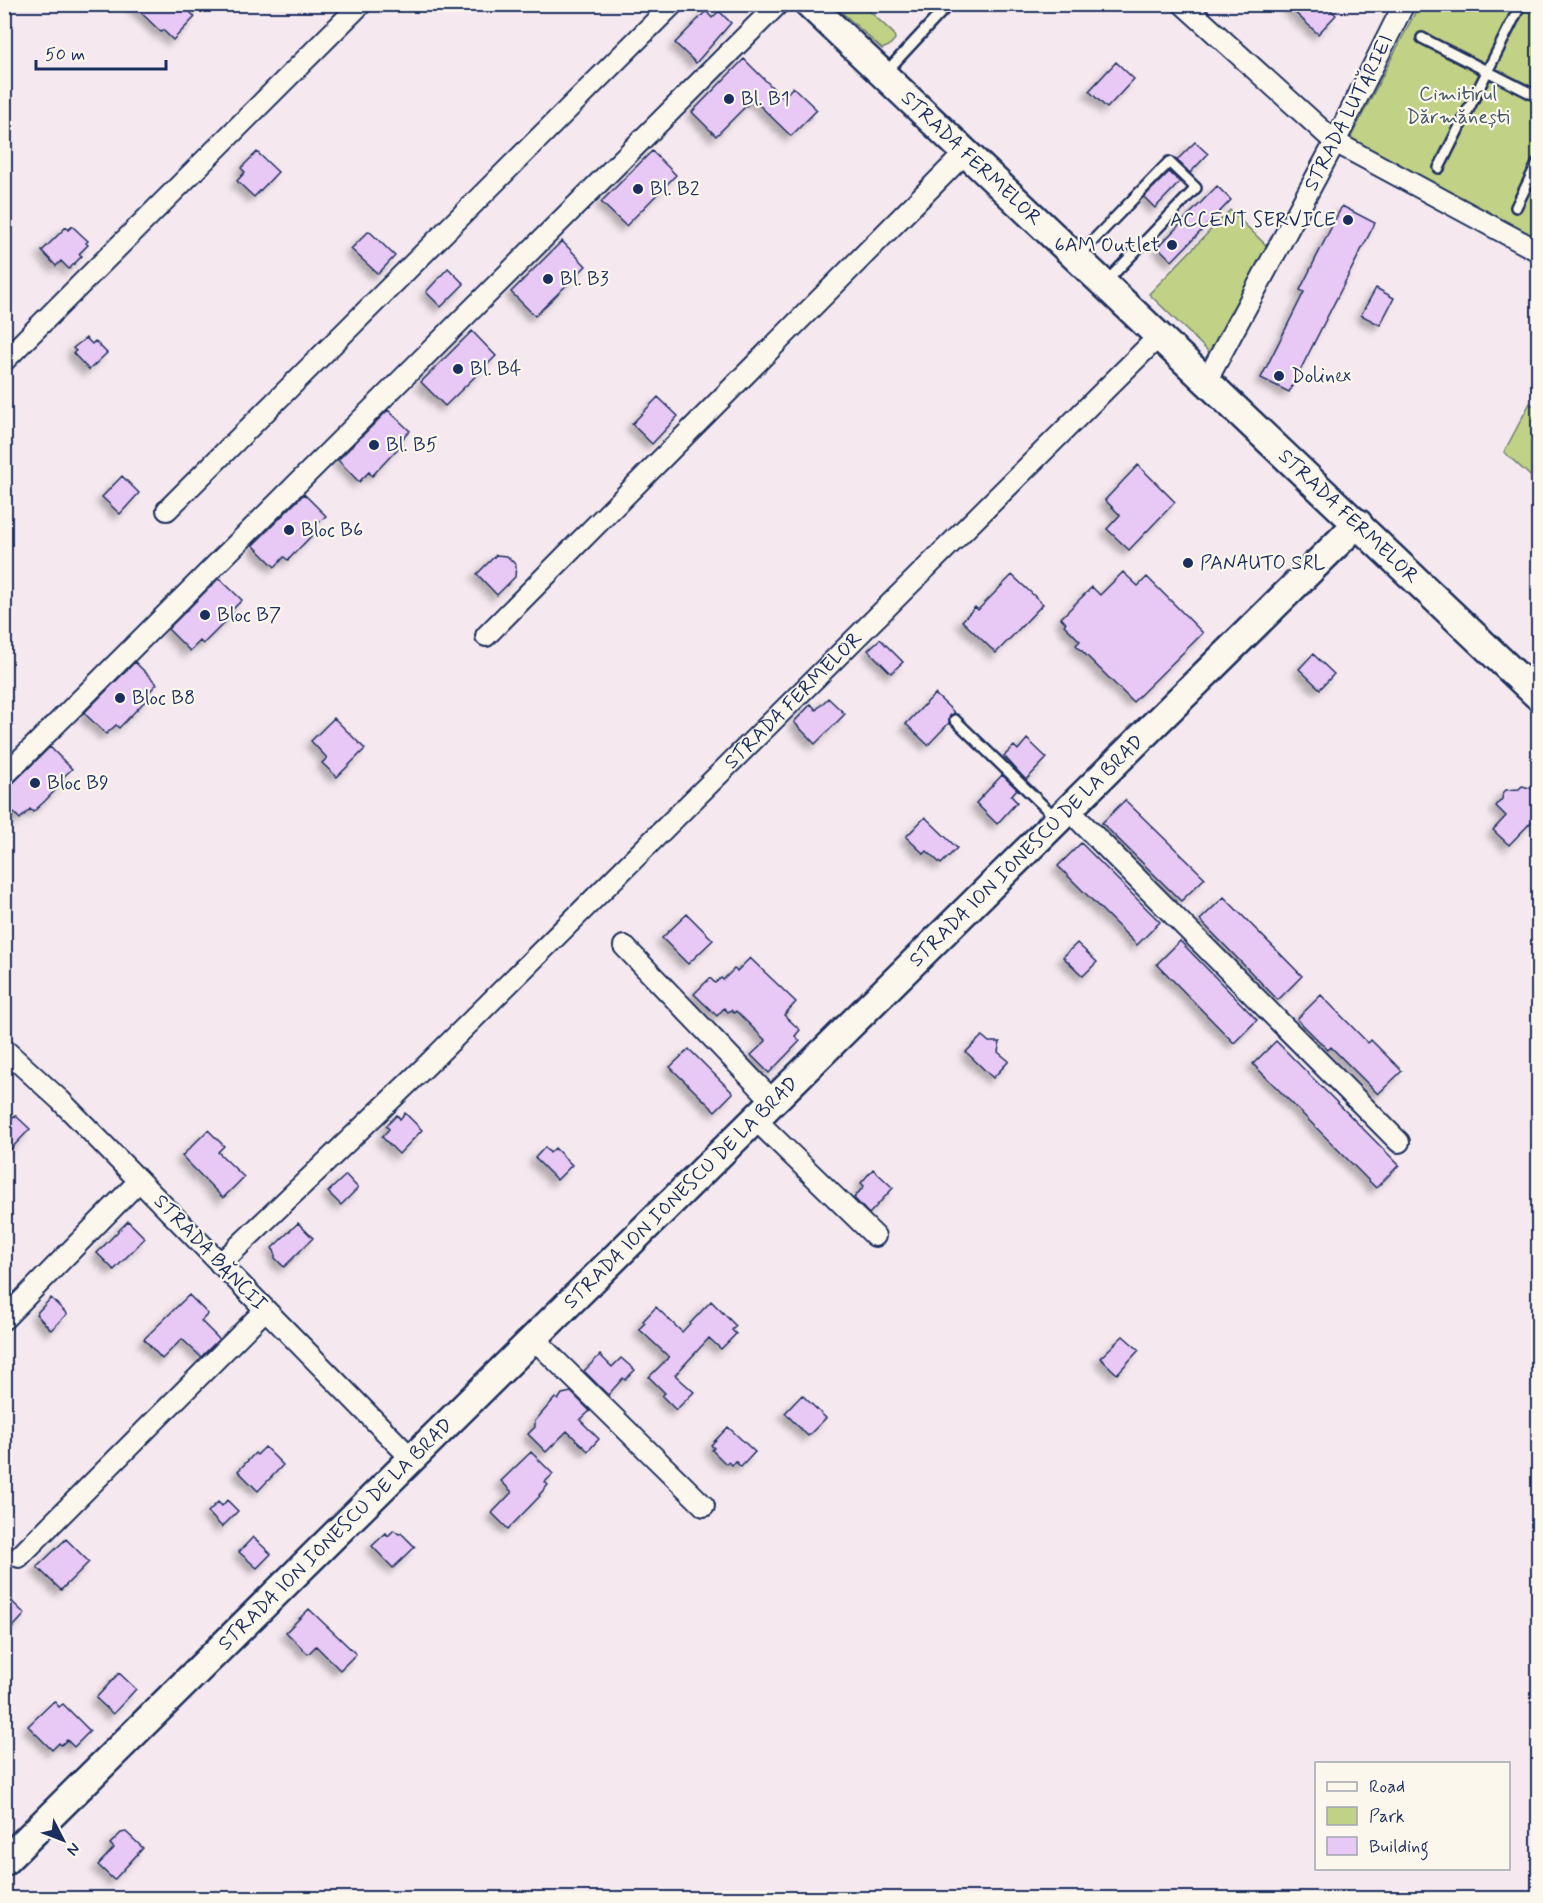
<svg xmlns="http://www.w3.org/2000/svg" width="1543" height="1903" viewBox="0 0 1543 1903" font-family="Mynerve,sans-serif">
  <defs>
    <filter id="shadow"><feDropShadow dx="-5.5" dy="5.5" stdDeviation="3" flood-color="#0004"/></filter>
  </defs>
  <rect width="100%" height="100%" fill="#f5e9ef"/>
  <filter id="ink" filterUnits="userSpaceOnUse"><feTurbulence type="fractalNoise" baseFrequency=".0167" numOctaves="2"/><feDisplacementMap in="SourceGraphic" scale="12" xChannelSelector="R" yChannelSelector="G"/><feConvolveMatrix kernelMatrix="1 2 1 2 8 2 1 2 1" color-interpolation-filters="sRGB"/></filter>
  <g filter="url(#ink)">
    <path fill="#c1d185" stroke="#6e8072" stroke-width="1.5" d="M834 5H863L894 34 895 39 889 46 882 49Z
      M1419 5H1538V241L1350 139Z
      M1230 210 1268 247 1211 354 1149 294Z
      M1530 403 1538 409V483L1504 452Z"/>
    <path fill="#e8c8f5" stroke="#1b2f5e" stroke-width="1.5" filter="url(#shadow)" d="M132 4H182L195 17 173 40 163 30 161 32Z
      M1286 4H1324L1336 15 1318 34Z
      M706 11 712 18 719 11 731 23 696 63 675 43Z
      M744 59 783 98 793 87 817 110 791 136 753 99 716 136 692 112Z
      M1116 62 1134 79 1107 108 1089 91Z
      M1195 142 1208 154 1190 173 1177 160Z
      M652 151 676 175 626 226 601 202Z
      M257 152 278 172 254 197 237 181 245 172 241 168Z
      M1169 172 1180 182 1155 208 1144 197Z
      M1217 186 1231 200 1172 261 1158 247Z
      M1342 206 1375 223 1289 392 1261 378 1304 292 1300 290Z
      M72 226 88 241 86 243 88 245 79 254 82 256 69 269 61 261 56 266 42 251 66 227 68 230Z
      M369 231 395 256 378 274 351 249Z
      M562 241 586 266 535 316 511 292Z
      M448 268 464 284 441 307 426 292Z
      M1376 288 1394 298 1380 325 1361 315Z
      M472 331 496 356 445 406 421 382Z
      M86 338 92 344 95 341 107 353 89 370 73 353 76 351 73 348Z
      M658 397 678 416 652 444 632 424Z
      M388 410 410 431 400 441 402 444 372 476 369 472 359 482 338 460Z
      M1138 465 1175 502 1129 550 1107 529 1120 515 1105 500Z
      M122 476 139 493 120 514 102 497Z
      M304 494 326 516 315 526 318 529 288 560 284 557 275 567 253 545Z
      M496 555 507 556 516 565 515 577 497 595 477 574Z
      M1123 572 1138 586 1147 577 1203 633 1133 702 1076 645 1080 641 1064 625 1066 623 1061 618 1092 587 1100 595Z
      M1012 575 1043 604 996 653 962 621 975 607 978 610Z
      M219 578 242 600 231 611 234 613 203 644 200 641 190 651 168 629Z
      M880 639 903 662 891 673 868 650Z
      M1313 654 1334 674 1320 689 1299 669Z
      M135 662 157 684 147 694 149 697 119 728 116 725 106 734 84 713Z
      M935 694 955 713 950 716 949 723 928 745 906 724Z
      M828 698 845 714 815 744 794 722 811 704 816 710Z
      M334 718 365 749 337 777 322 763 327 758 311 741Z
      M1027 739 1047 758 1026 780 1004 756 1014 746 1018 750Z
      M50 747 72 769 62 778 64 781 45 801 33 812 30 809 20 819 4 803V788L12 784Z
      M1002 775 1017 789 1011 796 1017 802 997 824 976 803Z
      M1522 786 1534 789 1539 796V814L1509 845 1493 830 1506 816 1496 806 1502 799 1503 793 1506 790 1519 789Z
      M1125 800 1205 878 1181 901 1102 823Z
      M925 817 957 848 941 864 927 851 924 854 906 837Z
      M1081 843 1160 922 1137 945 1058 866Z
      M1224 897 1302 976 1278 1000 1200 920Z
      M687 914 713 940 688 964 662 938Z
      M1180 941 1257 1020 1234 1043 1157 964Z
      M1077 943 1097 962 1083 976 1063 957Z
      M750 958 796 1002 784 1015 800 1030 795 1036 800 1041 769 1073 751 1055 766 1041 736 1011 734 1013 731 1010 728 1012 724 1008 717 1016 694 994 710 978 715 983 721 978 723 980 734 969 737 971Z
      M1321 995 1368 1043 1371 1040 1402 1071 1378 1094 1331 1047 1328 1050 1297 1019Z
      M982 1036 989 1042H1000L998 1052 1009 1061 993 1078 966 1052Z
      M1276 1041 1399 1165 1376 1188 1253 1064Z
      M689 1049 733 1093 715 1111 670 1067Z
      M405 1113 422 1130 399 1154 382 1137 389 1129 386 1126 397 1115 400 1119Z
      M15 1115 30 1129 4 1156V1126Z
      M208 1130 224 1146 218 1152 244 1177 223 1198 182 1156Z
      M545 1147 550 1153 555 1148 572 1165 557 1180 535 1158Z
      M873 1169 893 1188 869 1214 854 1198 864 1186 861 1183Z
      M346 1175 358 1188 341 1205 328 1192Z
      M128 1221 145 1238 114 1270 97 1253Z
      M298 1223 313 1238 284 1267 275 1258V1252L272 1248Z
      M189 1295 208 1314 201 1321 219 1339 201 1357 182 1339 162 1359 144 1339Z
      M51 1298 67 1314 51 1330 36 1314Z
      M711 1301 736 1326 732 1330 736 1334 721 1349 709 1338 675 1375 694 1392 676 1410 662 1396 665 1393 649 1377 669 1357 639 1329 645 1323 643 1321 656 1307 682 1332Z
      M1123 1336 1139 1350 1117 1374 1100 1358Z
      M600 1355 612 1367 621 1358 635 1370 625 1380 623 1378 608 1395 584 1371Z
      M571 1392 590 1411 580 1420 599 1439 588 1451 567 1431 546 1452 528 1434 535 1427V1421L555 1398 558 1400 562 1394Z
      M802 1395 826 1418 808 1436 785 1413Z
      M728 1427 755 1452 741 1467 735 1461 732 1465 728 1462 726 1464 712 1450 714 1448 711 1445Z
      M265 1447 283 1465 258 1491 238 1471 255 1453 257 1455Z
      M531 1452 553 1474 545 1482 548 1485 539 1495 540 1496 508 1529 492 1513 512 1492 501 1481Z
      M227 1500 238 1511 222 1527 208 1512 218 1502 222 1506Z
      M394 1530 399 1534 401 1533 415 1547 393 1568 372 1546 386 1533 388 1536Z
      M253 1537 271 1554 257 1568 239 1552Z
      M66 1539 89 1562 61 1590 37 1567Z
      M4 1594 25 1614 13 1627 4 1620Z
      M309 1609 356 1654 340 1670 316 1646 308 1654 286 1632Z
      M119 1673 136 1689 113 1714 96 1698Z
      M54 1701 59 1707 63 1704 90 1731 74 1747 67 1740 61 1745 59 1743 52 1750 28 1726Z
      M126 1832 143 1848 114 1880 98 1865 114 1848 110 1844 121 1833Z"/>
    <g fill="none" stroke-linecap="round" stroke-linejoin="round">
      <defs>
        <path id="lane" d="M1422 38 1538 97
          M885 73 949 4
          M1439 168 1521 4
          M1516 207 1538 162
          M1078 256 1169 162 1196 188 1106 282
          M955 720 1057 819"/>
        <g id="street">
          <path d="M1183 4 1335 142 1538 251"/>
          <path d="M4 361 361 4"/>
          <path d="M1207 380 1335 142 1404 4"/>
          <path d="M167 510 673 4"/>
          <path d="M486 636 965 153"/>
          <path d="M4 776 778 4"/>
          <path d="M1069 810 1399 1142"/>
          <path d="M624 946 774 1102"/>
          <path d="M4 1049 60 1100 413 1460"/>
          <path d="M756 1120 875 1236"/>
          <path id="s1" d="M220 1264 426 1066 1160 335"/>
          <path d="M4 1319 139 1181"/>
          <path d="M534 1339 704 1506"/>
          <path d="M19 1557 265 1310"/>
        </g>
        <g id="secondary">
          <path id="s2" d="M809 4 1538 696"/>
          <path id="s3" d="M4 1862 1358 523"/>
        </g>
      </defs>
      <use href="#lane" stroke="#1b2f5e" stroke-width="14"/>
      <use href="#street" stroke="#1b2f5e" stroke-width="24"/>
      <use href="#secondary" stroke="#1b2f5e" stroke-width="32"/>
      <use href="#lane" stroke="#fbf7ec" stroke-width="9"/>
      <use href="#street" stroke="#fbf7ec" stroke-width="20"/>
      <use href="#secondary" stroke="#fbf7ec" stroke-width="27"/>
    </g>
  </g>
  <g fill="#1b2f5e" stroke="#fbf7ec" stroke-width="2">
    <circle cx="729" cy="99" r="6"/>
    <circle cx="638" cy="189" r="6"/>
    <circle cx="1348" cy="220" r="6"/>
    <circle cx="1172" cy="245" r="6"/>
    <circle cx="548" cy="279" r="6"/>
    <circle cx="458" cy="369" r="6"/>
    <circle cx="1279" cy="376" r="6"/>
    <circle cx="374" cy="445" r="6"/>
    <circle cx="289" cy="530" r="6"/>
    <circle cx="1188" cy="563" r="6"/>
    <circle cx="205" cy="615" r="6"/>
    <circle cx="120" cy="698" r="6"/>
    <circle cx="35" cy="783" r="6"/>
  </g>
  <g text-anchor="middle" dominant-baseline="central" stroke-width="4.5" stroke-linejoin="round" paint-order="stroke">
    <g font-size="20" fill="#445868" stroke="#fbf7ec">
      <text x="1458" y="94">Cimitirul<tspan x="1458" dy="23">Dărmănești</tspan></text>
    </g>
    <g font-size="20" fill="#1b2f5e" stroke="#fbf7ec" text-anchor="start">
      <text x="741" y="99">Bl. B1</text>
      <text x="650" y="189">Bl. B2</text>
      <text x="1336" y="220" text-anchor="end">ACCENT SERVICE</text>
      <text x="1160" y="245" text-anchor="end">6AM Outlet</text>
      <text x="560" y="279">Bl. B3</text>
      <text x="470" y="369">Bl. B4</text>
      <text x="1291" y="376">Dolinex</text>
      <text x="386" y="445">Bl. B5</text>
      <text x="301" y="530">Bloc B6</text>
      <text x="1200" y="563">PANAUTO SRL</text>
      <text x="217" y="615">Bloc B7</text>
      <text x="132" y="698">Bloc B8</text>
      <text x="47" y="783">Bloc B9</text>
    </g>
    <g font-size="20" fill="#1b2f5e" stroke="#fbf7ec">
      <text transform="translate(1349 113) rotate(-63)">STRADA LUTĂRIEI</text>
      <text stroke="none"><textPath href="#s2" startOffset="224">STRADA FERMELOR</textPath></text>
      <text stroke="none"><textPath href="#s2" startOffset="744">STRADA FERMELOR</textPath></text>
      <text stroke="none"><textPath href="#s1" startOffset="804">STRADA FERMELOR</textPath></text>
      <text stroke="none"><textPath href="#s3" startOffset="1438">STRADA ION IONESCU DE LA BRAD</textPath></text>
      <text stroke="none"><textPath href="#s3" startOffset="952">STRADA ION IONESCU DE LA BRAD</textPath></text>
      <text transform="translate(210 1253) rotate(46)">STRADA BĂNCII</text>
      <text stroke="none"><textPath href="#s3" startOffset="466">STRADA ION IONESCU DE LA BRAD</textPath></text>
    </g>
  </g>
  <rect width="1543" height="1903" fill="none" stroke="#fbf7ec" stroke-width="24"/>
  <rect x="12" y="12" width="1519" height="1879" fill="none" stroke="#1b2f5e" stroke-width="2" filter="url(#ink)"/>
  <rect x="1315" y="1762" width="195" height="108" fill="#fbf7ec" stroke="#a1a7b3" stroke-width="1.5"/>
  <rect x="1327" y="1782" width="30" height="9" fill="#fbf7ec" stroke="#a1a7b3" stroke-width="1.5"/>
  <text x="1369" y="1792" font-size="18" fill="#1b2f5e">Road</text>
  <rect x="1327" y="1807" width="30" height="18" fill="#c1d185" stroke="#a1a7b3" stroke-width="1.5"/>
  <text x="1369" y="1822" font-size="18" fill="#1b2f5e">Park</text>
  <rect x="1327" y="1837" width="30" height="18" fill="#e8c8f5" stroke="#a1a7b3" stroke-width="1.5"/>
  <text x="1369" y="1852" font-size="18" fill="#1b2f5e">Building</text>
  <g transform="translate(63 1840) rotate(132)" stroke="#fbf7ec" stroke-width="4.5" paint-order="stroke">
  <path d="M0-4.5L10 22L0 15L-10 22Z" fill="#1b2f5e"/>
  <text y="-9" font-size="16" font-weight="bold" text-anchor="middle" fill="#1b2f5e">N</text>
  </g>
  <path d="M36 60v9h130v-9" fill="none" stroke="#1b2f5e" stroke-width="3"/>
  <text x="45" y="60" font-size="18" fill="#1b2f5e" stroke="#fbf7ec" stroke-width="4.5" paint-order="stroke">50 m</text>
</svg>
